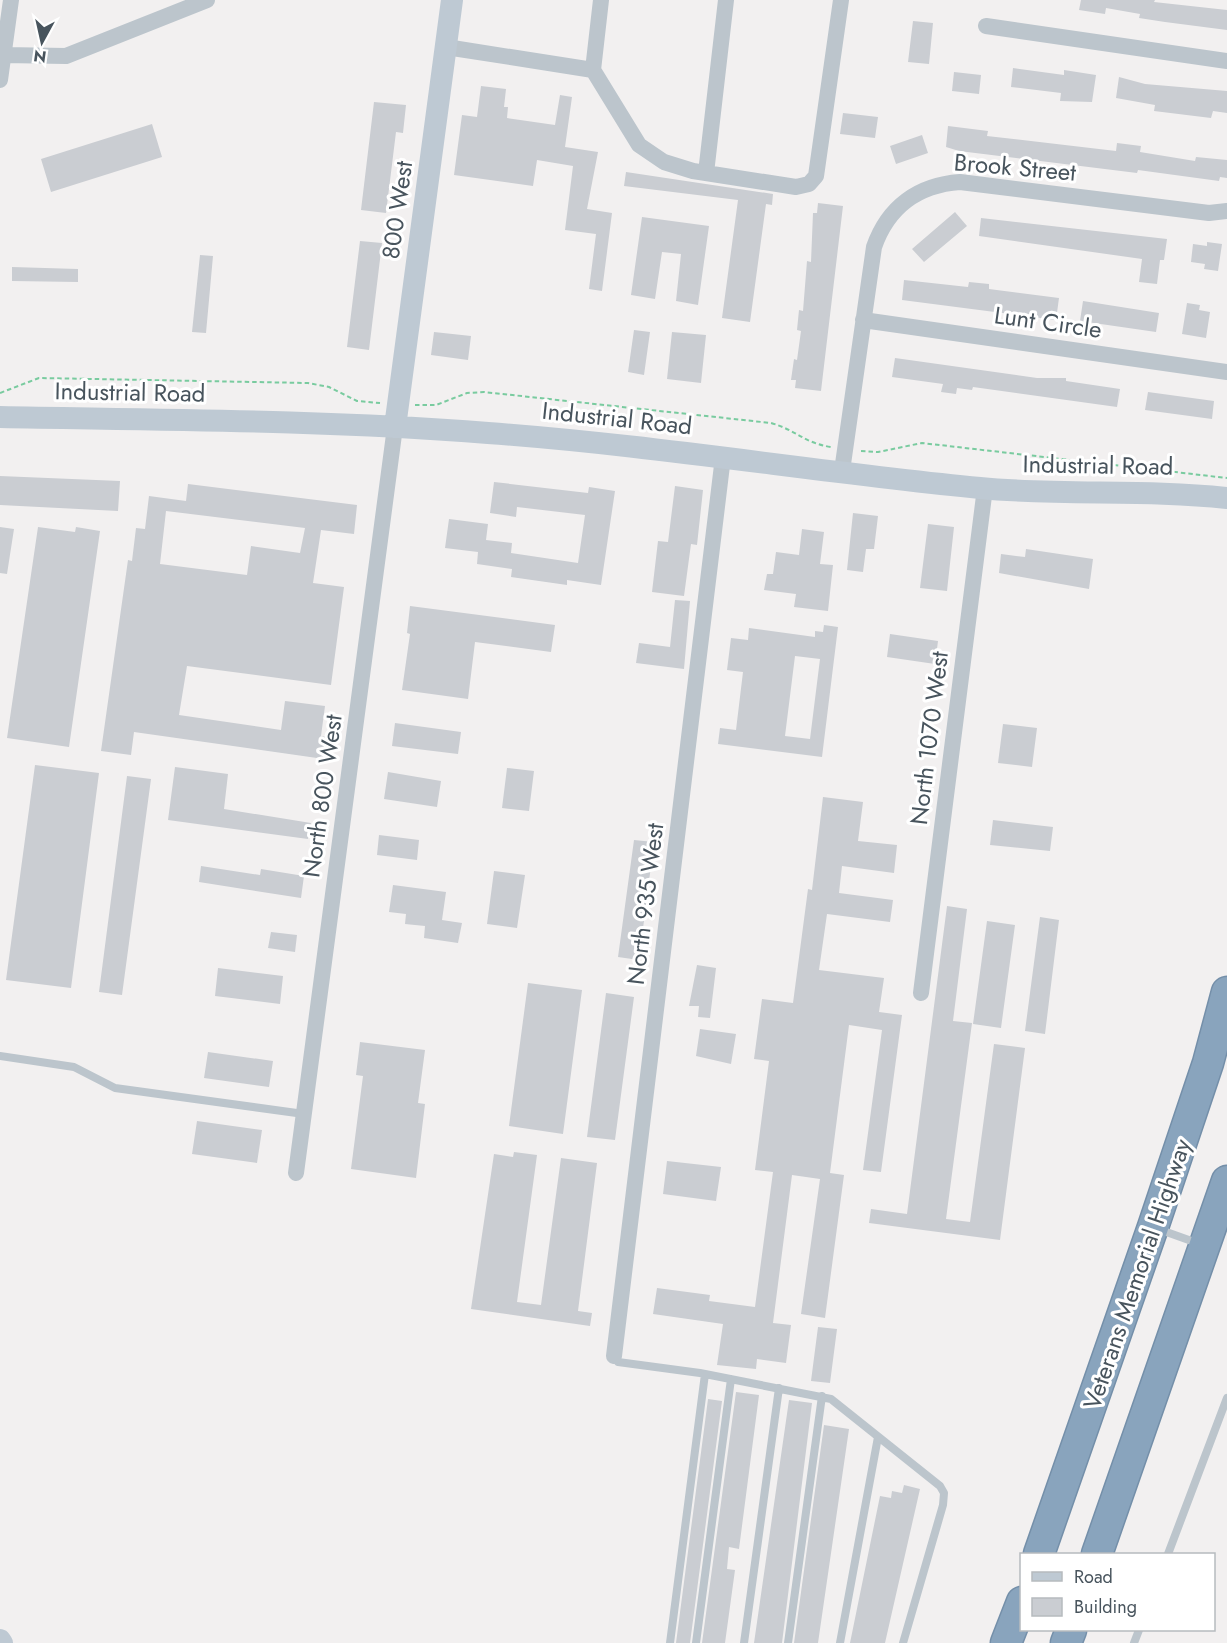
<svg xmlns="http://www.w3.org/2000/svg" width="1227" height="1643" viewBox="0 0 1227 1643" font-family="Jost,sans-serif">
  <rect width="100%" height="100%" fill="#f2f0f0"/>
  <path fill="#cacdd2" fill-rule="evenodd" d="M1081 0H1155L1154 2 1227 10V30L1165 22 1139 18 1140 14 1106 8 1105 14 1079 10Z
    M913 21 933 23 929 64 908 62Z
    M1013 68 1064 75V70L1096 75 1092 102 1060 101 1061 93 1011 87Z
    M954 72 981 75 979 94 952 91Z
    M1119 77 1145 84 1227 91V113L1213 111 1211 118 1154 111 1155 105 1116 98Z
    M481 86 506 89 504 107H508L507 118 555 125 560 95 572 97 565 147 598 152 587 209 612 213 602 291 589 289 596 234 565 230 573 166 537 160 533 186 454 175 462 115 477 117Z
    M374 102 406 105 403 133 396 132 386 213 361 210Z
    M843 113 878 117 875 138 840 134Z
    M152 124 162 157 51 192 41 159Z
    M948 126 988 131 987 136 1116 151 1117 143 1141 146 1140 152 1195 161 1196 157 1227 160V178L1220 177 1219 181 1138 170 1137 173 959 151 946 147Z
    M922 135 928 153 896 164 890 146Z
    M626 172 773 194 772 205 766 204 750 322 722 318 738 200 624 186Z
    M818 203 843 206 821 391 795 388 796 380H791L794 359 797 360 801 331 797 330 799 310 803 311 807 261 811 262 813 213H817Z
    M955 212 967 226 924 262 912 249Z
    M642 217 709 226 698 305 676 301 681 254 662 252 655 299 631 295Z
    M981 218 1167 239 1164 260H1160L1157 284 1139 282 1142 259 979 236Z
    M360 241 382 243 369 350 347 347Z
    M1207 242 1222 244 1218 271 1204 269 1205 264 1191 262 1193 244 1207 246Z
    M200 255 213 256 206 333 192 332Z
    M12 267 78 269V282L12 281Z
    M904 280 968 287 969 282 989 284V289L1059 298 1056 320 902 300Z
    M1083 301 1159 313 1156 332 1080 321Z
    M1187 303 1200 305 1199 310 1210 312 1206 338 1182 334Z
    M634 330 650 332 644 375 628 372Z
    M434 332 471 336 468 360 431 355Z
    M672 332 706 335 701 383 667 379Z
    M895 358 1037 378H1066V381L1120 389 1117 407 973 387 972 390 957 388 956 394 941 392 943 384 892 377Z
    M1148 392 1214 401 1212 419 1145 410Z
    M0 476 120 481 118 511 0 505Z
    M494 482 588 493 589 487 615 491 601 585 567 580V585L511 577 512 569 477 564 478 552 445 548 449 519 488 524 486 540 512 543 511 553 578 563 585 515 517 507 516 517 490 513Z
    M188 484 357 505 354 534 321 530 313 583 344 587 331 685 187 666 179 715 281 730 285 701 325 706 321 736 327 737 324 759 134 732 131 755 101 751 128 560 132 561 136 528 145 529 149 496 186 501ZM166 511 305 528 300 553 251 546 247 575 160 564Z
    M675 486 703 490 697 545 691 544 684 596 652 592 658 541 668 542Z
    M853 513 878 516 874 549H866L863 572 847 570Z
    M928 524 954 527 947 591 920 588Z
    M0 527 14 529 7 574 0 573Z
    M38 527 75 532 76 527 100 531 69 747 7 738Z
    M802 529 824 532 820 564 833 565 828 611 794 607 796 594 764 590 767 574H773L776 552 799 555Z
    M1026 549 1093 559 1089 589 999 573 1001 554 1025 557Z
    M675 600 690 601 684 669 636 663 639 643 670 647Z
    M410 606 555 625 551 652 475 642 468 699 402 690 410 634 407 633Z
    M824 625 838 627 822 757 718 744 720 728 736 730 743 672 727 670 731 638 748 640 749 628 815 637V631L823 632ZM795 656 820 659 810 739 785 736Z
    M890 634 938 641 935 664 887 657Z
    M395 723 461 732 458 754 392 746Z
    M1003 724 1037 728 1032 767 998 763Z
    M35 765 99 773 71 988 6 980Z
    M175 767 228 774 224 809 311 823 308 839 168 820Z
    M507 768 534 771 529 811 502 808Z
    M388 772 441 781 437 807 384 799Z
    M127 776 151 779 122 995 99 992Z
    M823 797 863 802 858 841 897 845 894 873 842 866 839 893 893 900 890 922 827 914 819 970 884 978 879 1012 902 1015 881 1172 863 1170 882 1030 849 1025 830 1173 844 1175 825 1318 801 1314 820 1179 792 1175 773 1323 791 1325 786 1363 757 1359 756 1369 717 1365 723 1324 653 1314 657 1288 710 1295 709 1301 755 1307 773 1172 755 1170 769 1061 754 1059 762 999 793 1003 808 889 812 890Z
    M993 820 1053 827 1050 851 990 845Z
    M379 835 419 840 417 860 377 855Z
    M634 840 654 842 639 960 618 957Z
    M201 866 260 875 261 869 304 876 301 898 199 882Z
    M494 871 525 875 517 928 487 924Z
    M393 885 446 892 442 920 462 923 458 943 424 938 425 926 405 924 406 914 389 912Z
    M947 906 967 909 953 1021 972 1023 946 1219 970 1222 994 1044 1025 1048 1000 1240 869 1223 871 1209 907 1214Z
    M1040 917 1059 920 1045 1034 1025 1031Z
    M987 921 1015 925 1001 1028 973 1024Z
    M271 932 297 935 295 952 268 948Z
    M697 965 716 968 710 1018 698 1017 699 1006H689Z
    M218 968 283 976 280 1004 215 996Z
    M528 983 582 990 563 1134 509 1126Z
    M606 993 634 997 615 1140 587 1137Z
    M700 1029 736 1034 731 1064 696 1056Z
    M360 1042 425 1050 418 1103 425 1104 416 1178 351 1169 363 1076 356 1075Z
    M208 1052 273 1061 269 1087 204 1078Z
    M197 1121 262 1130 257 1163 192 1154Z
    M514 1152 537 1155 517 1302 541 1305 561 1158 597 1163 578 1311 592 1313 590 1326 471 1309 494 1154 513 1157Z
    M667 1161 721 1167 716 1201 663 1194Z
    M818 1327 837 1329 830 1383 811 1381Z
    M736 1392 759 1395 739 1549 729 1547 727 1569 735 1570 725 1643H702Z
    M708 1399 722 1401 690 1643H676Z
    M789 1400 812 1403 782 1643H754Z
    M824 1425 849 1429 818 1643H794Z
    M904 1485 920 1489 885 1643H850L880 1496 891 1498 892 1491 902 1493Z"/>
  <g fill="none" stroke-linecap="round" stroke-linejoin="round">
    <defs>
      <path id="highway" d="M1039 1554 1153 1227 1208 1063 1227 992
        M1097 1554 1227 1181
        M1006 1643 1022 1602
        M1066 1643 1071 1630"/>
    </defs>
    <use href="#highway" stroke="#748fa9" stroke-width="33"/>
    <path stroke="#79cb9f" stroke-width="2" stroke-dasharray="4.5 3" stroke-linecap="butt" d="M0 393 39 378 308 383 329 387 357 401 380 403
      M415 405H436L467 393 484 392 771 423C796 430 804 443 831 447
      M861 451 878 452 922 443 1227 478"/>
    <path stroke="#bcc5cc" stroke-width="8" d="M0 1056 74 1067 115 1088 304 1114
      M1158 1229 1200 1244
      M614 1356 618 1362 700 1373 831 1399 940 1486 944 1493 943 1505 903 1643
      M1168 1554 1227 1398
      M670 1643 705 1374
      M696 1643 731 1379
      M744 1643 779 1388
      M788 1643 822 1396
      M840 1643 878 1437
      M1134 1643 1139 1630"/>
    <path stroke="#bcc5cc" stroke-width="16" d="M601 0 593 70 639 145 664 162 693 171 796 187 809 184 816 176 841 0
      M986 26 1227 61
      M446 47 593 70
      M3 55 66 56 207 0
      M0 80 11 0
      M706 173 726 0
      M863 320 1227 372
      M842 471 874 247C888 207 918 185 960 182L1209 213 1227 211
      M921 993 985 488
      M296 1173 395 427
      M614 1356 723 457"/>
    <path stroke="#bec9d3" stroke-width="22" d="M0 417C163 420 326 420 488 433 653 445 816 472 980 488 1062 496 1145 489 1227 498
      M395 427 452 0
      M0 1640 2 1643"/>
    <use href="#highway" stroke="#89a4bd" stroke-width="30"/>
  </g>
  <g text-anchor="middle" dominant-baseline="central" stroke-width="6" stroke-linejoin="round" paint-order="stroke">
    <g font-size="24" fill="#48545d" stroke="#fff">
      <text transform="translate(1015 167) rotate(5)">Brook Street</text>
      <text transform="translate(397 210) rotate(-82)">800 West</text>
      <text transform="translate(1048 322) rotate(8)">Lunt Circle</text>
      <text transform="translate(130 392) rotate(1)">Industrial Road</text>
      <text transform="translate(617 418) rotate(6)">Industrial Road</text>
      <text transform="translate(1098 465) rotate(1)">Industrial Road</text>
      <text transform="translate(929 738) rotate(-83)">North 1070 West</text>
      <text transform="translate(322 796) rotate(-82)">North 800 West</text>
      <text transform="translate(645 904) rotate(-83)">North 935 West</text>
      <text transform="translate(1137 1274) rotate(-71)">Veterans Memorial Highway</text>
    </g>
  </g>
  <rect x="1020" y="1553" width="195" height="78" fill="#ffffff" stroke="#b6bbbe" stroke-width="1.5"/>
  <rect x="1032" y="1572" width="30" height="9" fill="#bec9d3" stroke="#b6bbbe" stroke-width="1.5"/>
  <text x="1074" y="1583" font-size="18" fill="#48545d">Road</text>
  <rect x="1032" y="1598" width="30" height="18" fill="#cacdd2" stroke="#b6bbbe" stroke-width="1.5"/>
  <text x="1074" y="1613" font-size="18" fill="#48545d">Building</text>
  <g transform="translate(42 42) rotate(188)" stroke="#ffffff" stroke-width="4.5" paint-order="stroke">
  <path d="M0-4.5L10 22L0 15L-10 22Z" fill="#48545d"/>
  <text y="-9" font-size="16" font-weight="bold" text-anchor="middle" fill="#48545d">N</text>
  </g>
</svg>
